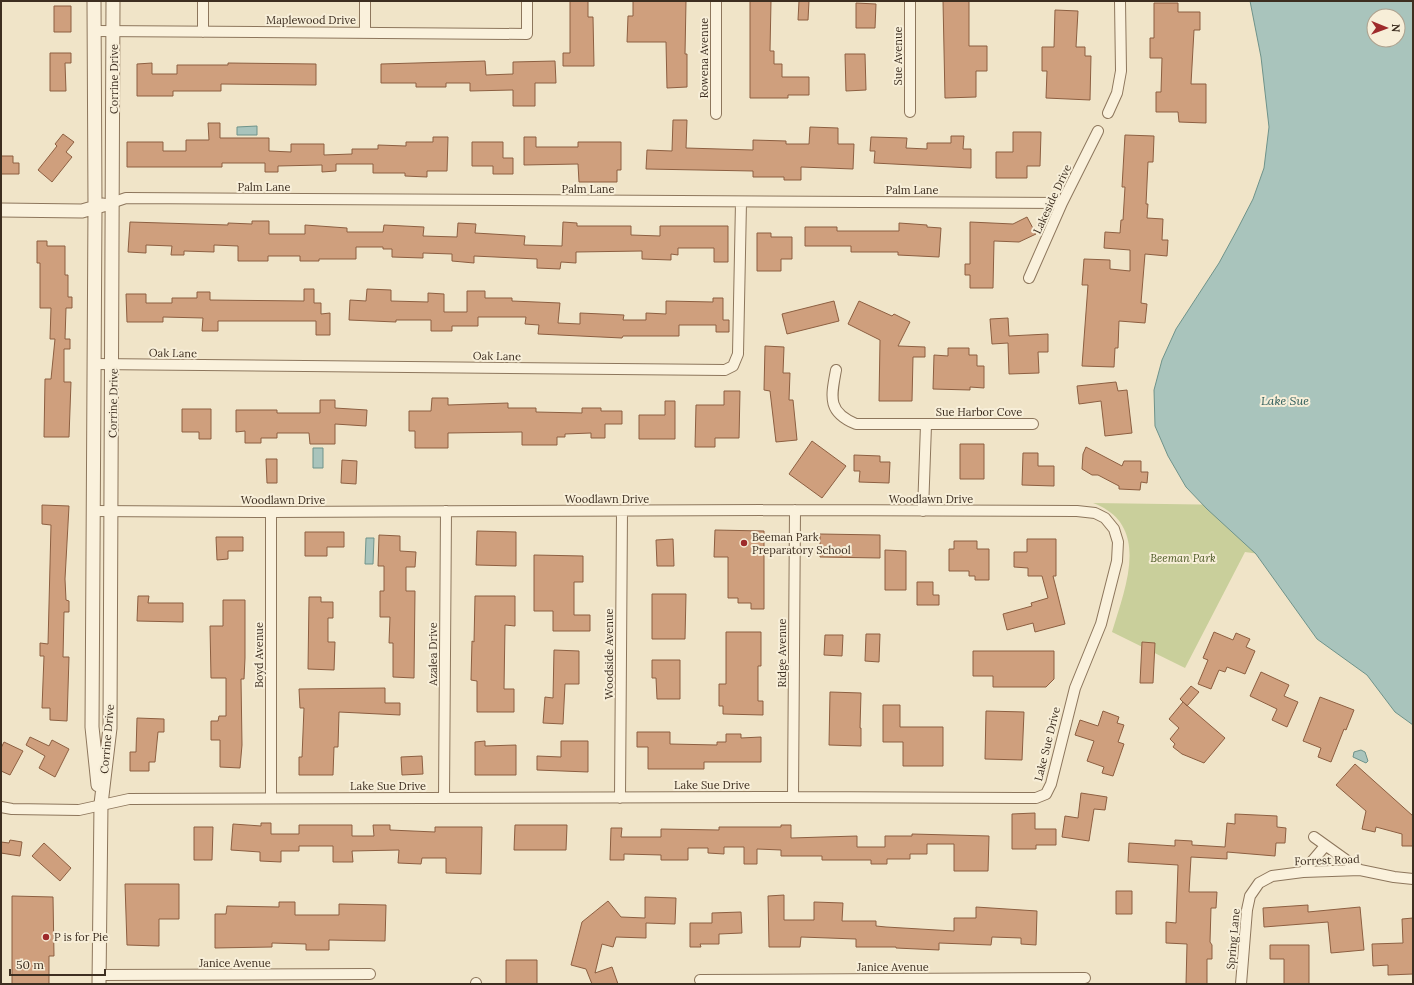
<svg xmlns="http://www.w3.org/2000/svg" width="1414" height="985" viewBox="0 0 1414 985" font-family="Lora,serif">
  <rect width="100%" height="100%" fill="#f0e4c8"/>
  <path fill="#c9cf9b" d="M1093 503 1311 506 1310 561 1245 552 1185 668 1112 632C1125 588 1152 525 1093 503Z"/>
  <path fill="#a9c4bc" stroke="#6f938a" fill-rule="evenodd" d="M1250 1H1413V725L1395 712 1367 675 1317 639 1256 554 1207 509 1186 487 1168 456 1155 426 1154 390 1162 360 1176 329 1219 263 1237 230 1253 199 1264 168 1269 127 1261 57ZM1374 16H1398V40H1374Z
    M257 126V135H237V127Z
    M313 448H323V468H313Z
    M366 538H374L373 564H365Z
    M1361 750 1365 752 1368 761 1366 763 1353 757 1354 752Z"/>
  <path fill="#cf9f7d" stroke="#8d5f41" d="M570 1H588V17H593L594 66H563V53H570Z
    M633 1H686L685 54H687V87L667 88 666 42H627L628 16H633Z
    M750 1H771L770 51H774V64H782V77H809V95H788V98H750Z
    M799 1H809L808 20H798Z
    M943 1H969V46H987V71H976V97L945 98Z
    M856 3 876 4 875 28H856Z
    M1154 3H1178V12H1200V30H1194L1191 84H1206V123L1179 122 1178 112H1156V92H1161L1162 58H1150V38H1154Z
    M54 6H71V32H54Z
    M1055 10 1078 11 1076 47H1085V56H1091L1090 100 1046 98 1047 71H1042V47H1054Z
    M50 53H71V63H65L66 91H50Z
    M845 54H865L866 90 846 91Z
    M485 61 486 75 513 74V62L555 61 556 83H535V106H513V90L470 91V83H446V87H416V83H381V64Z
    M152 63V74H177V65H228V63L316 64V85L221 84V91H173V96H137V64Z
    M673 120H687L686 148 753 150V140L786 141V144H809L810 127 838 128V144H854L853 169 801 167V180H784V177H753V171L646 169 647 150 672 151Z
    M208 123H220V138H269V151L291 152V144H324V155L352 154V149H378V145L406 146V142H433V137H448L447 171H427V177L405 176V173H373V164H336V171L322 172V165L278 166V172H265V163H222V167H127V142H163V151H186V140H209Z
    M1013 132H1041L1040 166H1027V178H996V152H1013Z
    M63 134 74 142 66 152 72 157 52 182 38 170 57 146 55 144Z
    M1125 135 1154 136 1153 162H1148L1146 204H1148L1147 218 1163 219 1162 240H1168L1167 256 1145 254 1141 303 1147 304 1145 323 1119 321 1118 348H1115L1114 367 1082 366 1088 285H1082L1084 259 1110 260V269L1130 271V250L1104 248 1105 232 1120 233 1121 220H1123L1125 187H1122Z
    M951 136H964L963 149H971V168L874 163 875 151H870L871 137 907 138 906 148 927 149V143H951Z
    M524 137H536V147H578V142H621V170H617V182H579L578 164 524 165Z
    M472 142H503V158H513V174H493V166H472Z
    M1 156H13V163H19V174H1Z
    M1027 217 1036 234 1019 242 994 241 993 288H970V275H965V264H970V222L1013 224Z
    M252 221H269V234H305V225L347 228V232H383L384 225 424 227 423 236 457 237 458 223 476 224 475 233 525 236 524 245 562 246 563 222 577 223V226H631V235L660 236V226H728V262H714V248H678V255L671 254V260L642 259V251L576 252V263L561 262 560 269 537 268V259L474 256V263L452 261V254L423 253V258L392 257V249H383V247H356V259H319V261H300V256H268V261H238V246L214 245V252L184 251V255H171L172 246 146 245V253L128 252 130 222 228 225V223L252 224Z
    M899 223 927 225V227L941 228 939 257 898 255V252H851V246H805V227H837V231H899Z
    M757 233H771V237H792V259H781V271H757Z
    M37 241H47V246H65V275H68V297H72V308H66L65 339H70V349H64V382H71L69 437H44L45 379H51L55 339H50L51 308H40V263H37Z
    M304 289H314V303H321V314L330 313V335H316V321H218V331H202L203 318 163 317V322H127L126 294H146V303H172V298H197V292H210V300L304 301Z
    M367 289 391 290V301L428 302V293L444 294V312H467V291H485V298H512V301L560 303 558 323 580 324V313L624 315 623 320H646V313L666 314V301L713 302V298H723V320H729V332H716V325H679V336H623L622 338 538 334 539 325 525 324 526 317H478V326H452V331H431V320H396V322L349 320 350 300 366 301Z
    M834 301 839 321 787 334 782 314Z
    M859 301 892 316 894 314 910 322 898 346 925 347V357H913L912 401H879L880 340 848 324Z
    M1008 318 1009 336 1048 334V352H1038L1039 373 1009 374 1008 343 992 344 990 319Z
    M765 346 784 347 783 373H790L789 400H793L797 440 776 442 770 391 764 390Z
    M948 348H969V355H977V366H984V388L970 387V390L933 389 934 355 948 356Z
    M1116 382 1118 391 1127 390 1132 433 1105 436 1101 401 1079 404 1077 386Z
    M724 391H740L739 438H715V447H695L696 405H724Z
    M432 398H448V405L508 403V408H536V412L582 413V408H601V411H622V424H605V438H591V433L565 434V437H557V445H522V432L448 433V448H415V431H409V411H431Z
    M320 400H335V408L367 410 366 426 335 424V444H310L309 433H277V438H261V443H245V431L236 432V410H277V413H320Z
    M665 401H675V439H639V415H665Z
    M182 409H211V439H199V432H182Z
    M812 441 846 466 822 498 789 474Z
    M960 444H984V479H960Z
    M1086 447 1122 466 1124 461H1141V472H1148L1147 483 1141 482 1140 490 1119 489V486L1098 475H1092L1082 469 1083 454Z
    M1023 453H1038V466H1054V486L1022 485Z
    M854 455 880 456V462H890L889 483 859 482 860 471H854Z
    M266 459H277V483H267Z
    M342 460 357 461 356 484 341 483Z
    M42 505 69 506 65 579 66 600 69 601V612H64L63 657H69L67 721 50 720V708H42L44 656H40V643L48 644 51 525 42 524Z
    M715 530 764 531V609H751V603H738V598H728V557H714Z
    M477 531 516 532V566L476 565Z
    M305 532H344V547H327V556H305Z
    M820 534 880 535V558L820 557Z
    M379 535 400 536V551L416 552 415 567H406V591H415L414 678 393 677V643H389L390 617H380V591H384V566H378Z
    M216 537H243V551H228V559L217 560Z
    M673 539 674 566H657L656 540Z
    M1027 539H1056V576H1053L1065 624 1035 632 1033 623 1007 630 1003 614 1032 606 1031 603 1048 598 1042 576H1028V568L1014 567V552H1027Z
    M954 541H977V549H989V580H975V576H969V571H949V549H954Z
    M885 550 906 551V590H885Z
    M534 555 583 556V582H574V615H590V631H553V611H534Z
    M917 582H933V595H939V605H917Z
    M652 594H686L685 639H652Z
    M138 596H149L148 603H183V622L137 621Z
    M475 596H515V626L505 625 504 689H514V712H477V681L471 680 472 641 474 642Z
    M309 597H321V602H333V618H328V642H335L334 670 308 669Z
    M223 600H245V658L244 679H241L242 745 240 768 220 767V740H211V721H218L219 716H226V678H211L210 626H223Z
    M726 632H761V666H758V701H763V715L723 714V706H719V684H726Z
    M1214 632 1233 640 1236 633 1250 639 1246 647 1255 651 1245 674 1227 667 1225 672 1219 670 1211 689 1198 684 1208 660 1203 658Z
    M866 634H880L879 662 865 661Z
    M825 635H843L842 656 824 655Z
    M1142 642 1155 643 1153 683H1140Z
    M554 650 579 651V684H565L563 724 543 723 545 697 553 698Z
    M973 651H1054V679L1046 687H993V676H973Z
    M652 660H680V699H657L656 678H652Z
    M1261 672 1289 685 1284 696 1298 702 1287 727 1272 720 1277 709 1250 696Z
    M1191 686 1199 692 1187 706 1180 699Z
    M385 688V703H400V715L339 712 338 747H334L333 775H299V757H302L304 708H300L299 689Z
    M830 692 861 693 860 728H861V746L829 745Z
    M1320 697 1354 710 1346 730 1344 729 1331 762 1318 757 1321 748 1303 741Z
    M1183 702 1225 738 1204 763 1182 754 1173 747 1175 744 1170 739 1179 728 1169 719Z
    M883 705H900V727H943V766H903V742H883Z
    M986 711 1024 712 1022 760 985 759Z
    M1103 711 1119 717 1117 723 1124 725 1118 742 1124 744 1113 776 1102 773 1104 767 1087 761 1094 741 1075 735 1080 720 1098 726Z
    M137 718 164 719V732H158L155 762H149V771H130V752H136Z
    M637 732H670V744L717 745V742H726V734H741V738L761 737V762H704V769H648V747H637Z
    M30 737 49 746 52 740 69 749 55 777 39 768 45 756 26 745Z
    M485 741V746L516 745V775H475V742Z
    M561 741H588V772L537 770V756L561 757Z
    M4 742 23 751 10 775 1 771V748Z
    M422 756 423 774 402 775 401 757Z
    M1355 764 1413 816V846H1402V834L1376 827 1375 832 1362 829 1366 811 1336 785Z
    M1081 793 1107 797 1105 810 1094 809 1089 841 1062 837 1065 816 1078 818Z
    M1035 813V829H1056V845H1036V849H1012V814Z
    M1235 814 1277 816V827L1286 828 1285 843H1276L1275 856 1227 852V859L1191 857 1189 892H1217L1216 908H1211L1210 942 1212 945V959H1207V984H1186L1187 944 1166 943V922L1176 923 1178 865 1128 862 1129 843 1175 846V840L1192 841V845L1225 847 1227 823 1235 824Z
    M261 823H271V834H299V825H352V836H374L373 825H390V830L435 832V827H482L481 874 446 873V858H422L421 864 398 863 399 850 352 851 353 862H333V846H299V851H281V862L260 861V852L231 850 233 824 261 826Z
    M515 825H567L566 850H514Z
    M781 825H791V838L857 836V847H885V836H912V834L989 836 988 871H954V844H927V854H910V859H887V864H871V860H822V856H781V850L757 849V864H744V847H724V854L708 853V848H688V860H661V855L624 854V860H610L611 828H622L621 837H661V829L719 830V827H781Z
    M194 827H213L212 860H194Z
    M10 840 22 842 20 856 1 853V842L9 843Z
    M44 843 71 868 60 881 32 856Z
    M125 884H179V919H159V946L127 945Z
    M1116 891H1132V914H1116Z
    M784 895V920H814V902L843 903 842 921H876V926L886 927 954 931V918H976V907L1037 911 1036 945 1021 944V938L992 937 991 945 939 943V950L896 948V947H856V939L801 937 800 947H769L768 896Z
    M12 896 53 897 54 956H49V984H12Z
    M645 897 676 898 675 924 646 923V938L616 937 613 947 602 944 595 973 612 967 618 984H592L586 969 571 965 582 922 608 901 621 917 645 918Z
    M279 902H295V915H339V904L386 905 385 941 329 940V950H306V944L272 943V947L215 948V914H226L227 906 279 907Z
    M1308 905V912L1360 907 1364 950 1331 953 1328 922 1264 927 1263 908Z
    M741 912 742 933 719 934V944H700L701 947H690V923H712V913Z
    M1413 918V974L1388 975V965L1373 966 1372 944 1403 943 1402 919Z
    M1270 945H1309V984H1284V959H1270Z
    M506 960H537V984H506Z"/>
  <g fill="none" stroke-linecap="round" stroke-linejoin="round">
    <defs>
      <path id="minor" d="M203 1V32
        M95 31 527 34V1
        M365 33V1
        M910 112V1
        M1108 113 1117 93 1121 71 1120 1
        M716 114V1
        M114 202 126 198 1062 203
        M1029 278 1062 203 1098 131
        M94 364 725 370 733 366 738 354 741 202
        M836 370C831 397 827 412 856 424H1033
        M923 511 926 425
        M271 512V798
        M793 797 795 510
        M444 798 446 511
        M620 798 622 511
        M1 807 12 809 79 810 129 799 793 797 1036 798 1046 794 1051 784 1075 688 1101 624 1117 561 1118 542 1114 529 1105 518 1095 513 1077 511 795 510 271 512 93 511
        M1314 837 1360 870
        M1303 872 1325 846
        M99 975 370 974
        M700 980 1085 978
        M476 983V984
        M1241 984 1247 910 1250 896 1259 883 1272 876 1303 872 1360 870 1394 877 1413 879"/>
      <path id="tertiary" d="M94 1 95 207 92 727 98 785
        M1 210 82 211 103 205
        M99 984 101 804 110 728 113 1"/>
    </defs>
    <use href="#minor" stroke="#8d765c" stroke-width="12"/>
    <use href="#tertiary" stroke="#8d765c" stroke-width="15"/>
    <use href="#minor" stroke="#faf1dc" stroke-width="10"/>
    <use href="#tertiary" stroke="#faf1dc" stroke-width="13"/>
  </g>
  <g fill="#9e2a2b" stroke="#f7eed8" stroke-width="1.5">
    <circle cx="744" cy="543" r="4"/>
    <circle cx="46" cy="937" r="4"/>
  </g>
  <g text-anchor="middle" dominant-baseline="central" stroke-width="4" stroke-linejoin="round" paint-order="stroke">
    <g font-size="11" fill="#3d2e20" stroke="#f7eed8">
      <text x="311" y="20">Maplewood Drive</text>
      <text transform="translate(898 56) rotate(-90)">Sue Avenue</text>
      <text transform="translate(704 58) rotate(-90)">Rowena Avenue</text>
      <text transform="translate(114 79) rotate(-90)">Corrine Drive</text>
      <text x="264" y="187">Palm Lane</text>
      <text x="588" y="189">Palm Lane</text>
      <text x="912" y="190">Palm Lane</text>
      <text transform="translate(1052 199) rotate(-65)">Lakeside Drive</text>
      <text transform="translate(173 353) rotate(1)">Oak Lane</text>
      <text transform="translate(497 356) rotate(1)">Oak Lane</text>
      <text transform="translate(113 403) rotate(-89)">Corrine Drive</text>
      <text x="979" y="412">Sue Harbor Cove</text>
      <text x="607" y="499">Woodlawn Drive</text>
      <text x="931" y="499">Woodlawn Drive</text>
      <text x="283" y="500">Woodlawn Drive</text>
      <text transform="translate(782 653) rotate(-90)">Ridge Avenue</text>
      <text transform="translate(433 654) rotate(-90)">Azalea Drive</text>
      <text transform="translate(609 654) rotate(-90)">Woodside Avenue</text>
      <text transform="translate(259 655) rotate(-90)">Boyd Avenue</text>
      <text transform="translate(107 739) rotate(-85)">Corrine Drive</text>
      <text transform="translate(1047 744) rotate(-76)">Lake Sue Drive</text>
      <text x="712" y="785">Lake Sue Drive</text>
      <text x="388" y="786">Lake Sue Drive</text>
      <text transform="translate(1327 860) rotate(-2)">Forrest Road</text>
      <text transform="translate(1233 939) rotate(-85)">Spring Lane</text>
      <text x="235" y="963">Janice Avenue</text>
      <text x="893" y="967">Janice Avenue</text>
    </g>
    <g font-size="11" fill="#3d2e20" stroke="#f7eed8" text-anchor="start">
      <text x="752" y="537">Beeman Park<tspan x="752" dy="13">Preparatory School</tspan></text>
      <text x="54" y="937">P is for Pie</text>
    </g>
    <g font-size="11" font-style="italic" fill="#4d5a26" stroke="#f7eed8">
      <text x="1183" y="558">Beeman Park</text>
    </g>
    <g font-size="12" font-style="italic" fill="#2f5d5a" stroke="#f7eed8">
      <text x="1285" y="400">Lake Sue</text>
    </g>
  </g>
  <rect width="1414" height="985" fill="none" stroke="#3d2e20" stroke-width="4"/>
  <g transform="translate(1386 28) rotate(91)"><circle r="19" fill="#f7eed8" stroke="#ada18e"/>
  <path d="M0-3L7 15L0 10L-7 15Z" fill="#9e2a2b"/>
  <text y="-6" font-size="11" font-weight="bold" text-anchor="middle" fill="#3d2e20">N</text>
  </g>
  <path d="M10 969v6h95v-6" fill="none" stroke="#3d2e20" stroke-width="2"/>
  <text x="16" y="969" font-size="12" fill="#3d2e20" stroke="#f7eed8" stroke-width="3" paint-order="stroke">50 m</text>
</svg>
